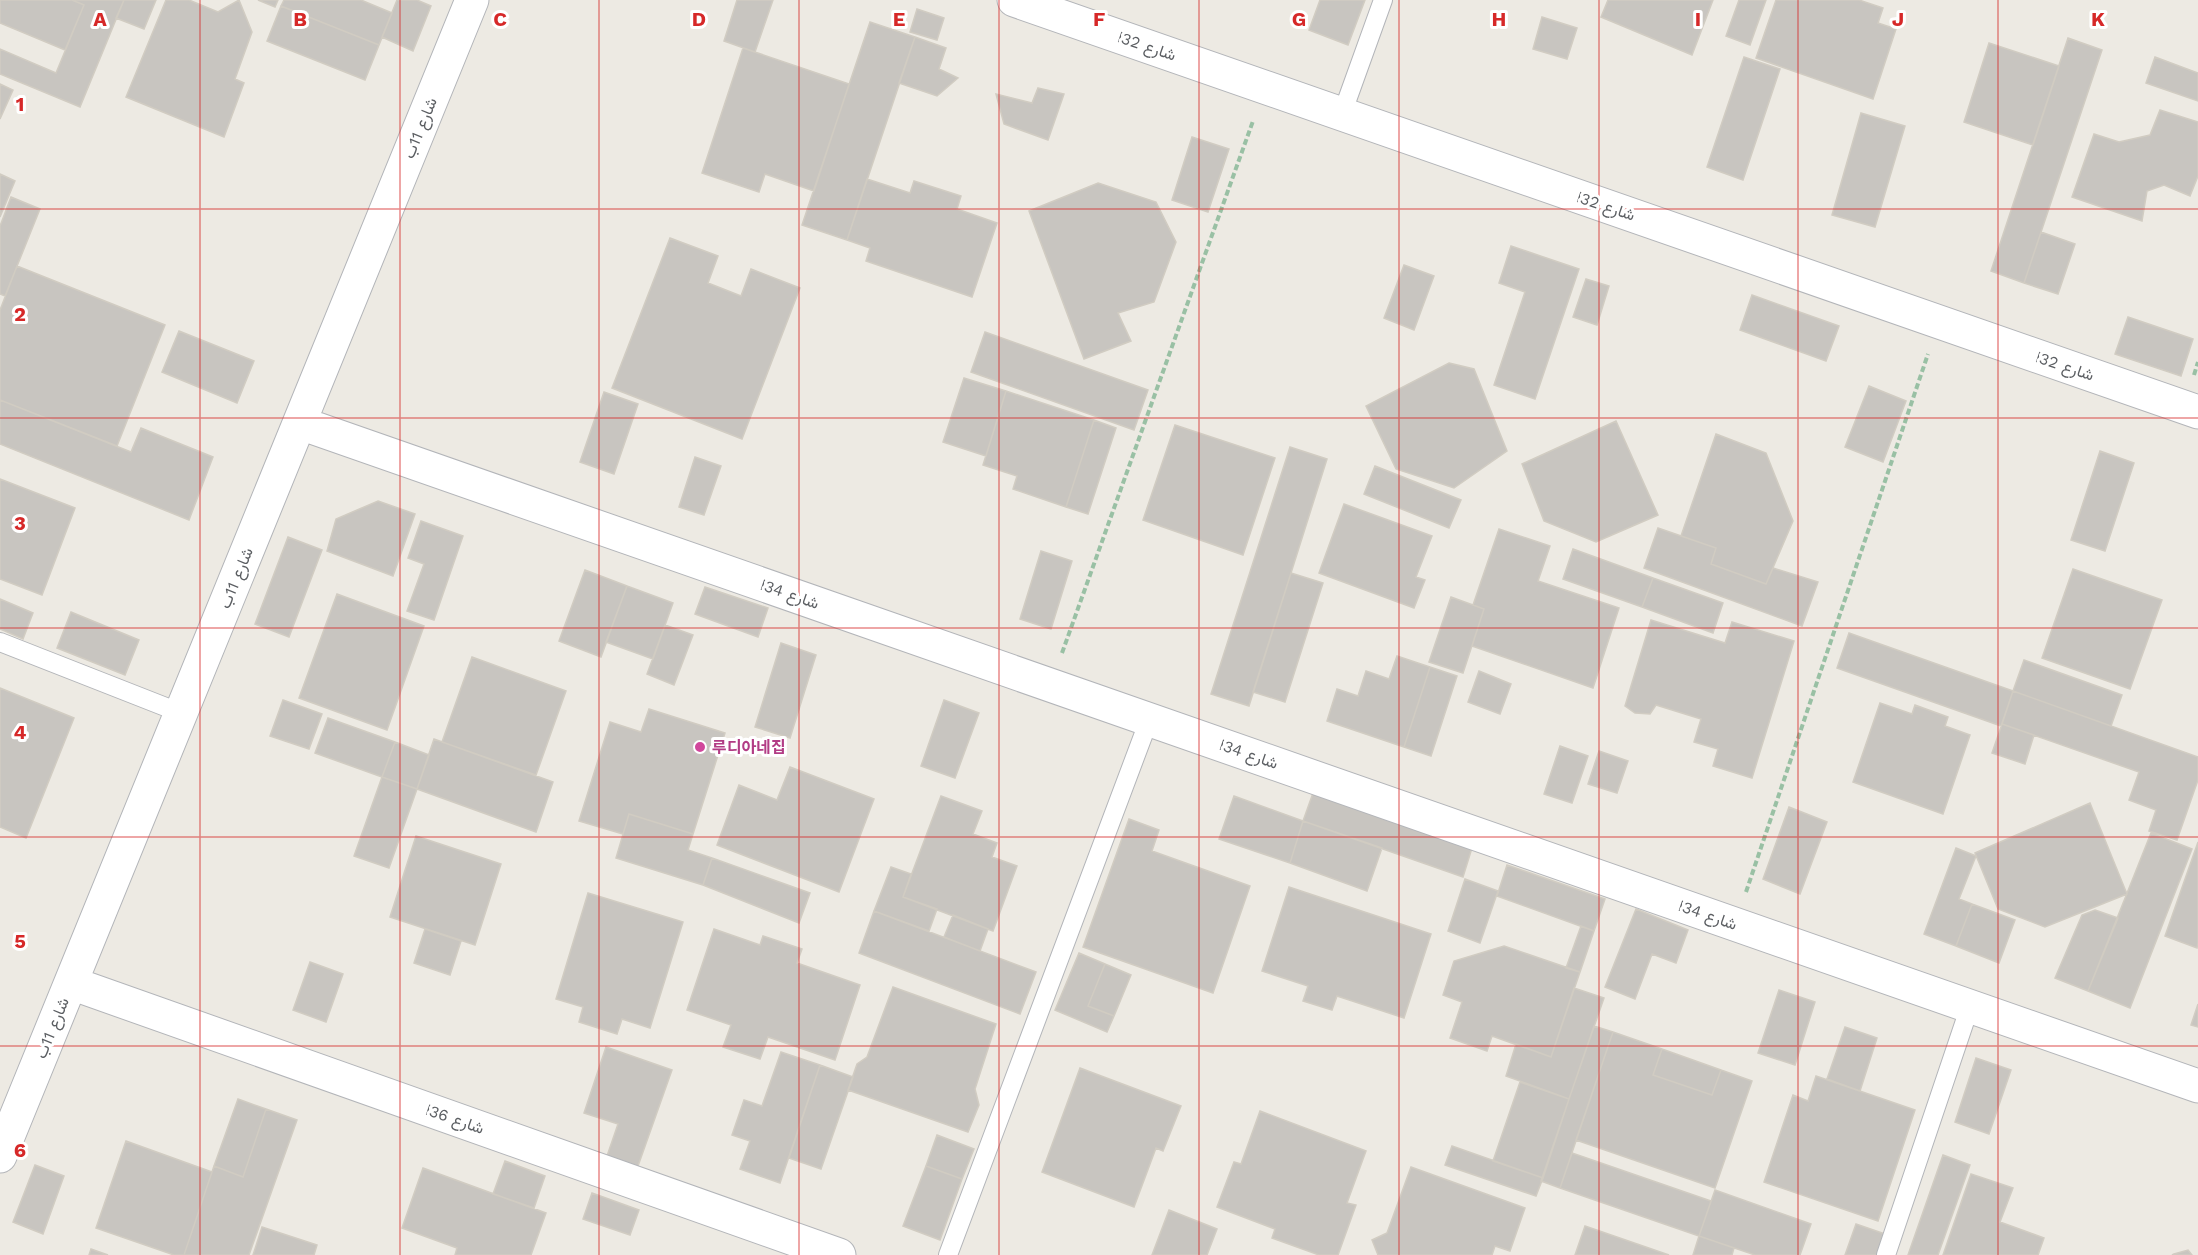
<svg xmlns="http://www.w3.org/2000/svg" width="2198" height="1255" viewBox="0 0 2198 1255" font-family="'Work Sans',Vazirmatn,'Noto Sans KR',sans-serif">
  <rect width="100%" height="100%" fill="#edeae3"/>
  <path fill="#c8c5c0" stroke="#d1ccc2" stroke-width="1.5" d="M0 0H72L84 5 65 50 0 23Z
    M72 0H124L80 107 0 74V49L56 73 84 5Z
    M124 0H156L144 29 116 18Z
    M166 0H189L218 12 239 0 252 32 235 79 244 83 224 137 126 97Z
    M258 0H278L275 7Z
    M284 0H361L392 13 379 45 281 6Z
    M397 0H417L431 6 413 51 382 37Z
    M737 0H773L755 52 724 41Z
    M1320 0H1365L1348 45 1309 30Z
    M1608 0H1713L1692 55 1601 17Z
    M1739 0H1766L1750 45 1726 36Z
    M1776 0H1859L1883 8 1878 23 1896 29 1873 99 1756 58Z
    M281 6 379 45 365 80 267 41Z
    M917 9 944 18 937 40 910 32Z
    M1542 17 1577 28 1567 59 1533 49Z
    M870 22 915 37 847 240 802 225Z
    M915 37 946 48 939 69 958 78 937 96 899 83Z
    M2068 38 2102 50 2024 283 1991 271Z
    M1989 43 2059 66 2033 145 1964 122Z
    M743 48 849 84 814 191 765 174 759 192 702 173Z
    M1744 57 1780 69 1743 180 1707 167Z
    M2155 57 2198 73V101L2146 83Z
    M0 84 13 90 0 119Z
    M1038 88 1064 94 1048 140 1004 124 996 94 1032 103Z
    M2160 110 2198 122V176L2190 196 2164 185 2147 191 2142 221 2072 197 2094 134 2119 142 2150 135Z
    M1861 113 1905 126 1875 227 1832 215Z
    M1192 137 1229 149 1208 212 1172 200Z
    M0 174 15 181 0 217Z
    M867 179 910 193 914 181 961 196 957 209 997 223 972 297 866 261 870 248 847 240Z
    M1098 183 1156 202 1176 242 1154 302 1118 313 1131 341 1084 359 1029 211Z
    M11 197 40 209 5 296 0 294V226Z
    M2041 232 2075 244 2058 294 2024 283Z
    M670 238 718 256 708 283 741 296 751 269 800 288 742 439 612 388Z
    M1511 246 1579 269 1535 399 1494 385 1525 292 1499 283Z
    M1404 265 1434 276 1414 330 1384 318Z
    M17 266 165 325 117 446 0 400V310Z
    M1586 279 1609 286 1597 325 1573 317Z
    M1752 295 1839 326 1826 361 1740 330Z
    M2128 317 2193 339 2181 376 2115 354Z
    M179 331 254 361 237 403 162 372Z
    M985 332 1148 390 1134 430 971 372Z
    M1449 363 1474 369 1507 451 1454 488 1396 469 1366 406Z
    M964 378 1006 391 986 456 943 442Z
    M1869 386 1906 401 1883 462 1845 447Z
    M1006 391 1094 420 1066 507 1013 489 1017 476 983 465Z
    M604 392 638 404 614 474 580 462Z
    M0 400 131 452 141 428 213 457 189 520 0 444Z
    M1094 420 1116 428 1088 514 1066 507Z
    M1616 421 1658 515 1596 542 1544 521 1522 464Z
    M1175 425 1275 458 1243 555 1143 520Z
    M1716 434 1766 453 1793 521 1766 584 1711 564 1716 548 1681 536Z
    M1290 447 1327 459 1249 706 1211 694Z
    M2100 451 2134 463 2105 551 2071 540Z
    M695 457 721 466 704 515 679 507Z
    M1375 466 1461 500 1449 528 1364 494Z
    M0 479 75 508 42 595 0 579Z
    M378 501 415 514 393 576 327 551 336 519Z
    M1344 504 1432 536 1416 577 1425 580 1414 608 1319 573Z
    M421 521 463 536 434 620 407 611 424 564 408 558Z
    M1658 528 1716 548 1711 564 1766 584 1773 568 1818 582 1802 626 1644 568Z
    M1499 529 1550 546 1538 581 1619 608 1593 688 1472 646 1484 609 1473 605Z
    M288 537 322 550 289 637 255 624Z
    M1573 549 1653 578 1642 607 1563 579Z
    M1041 551 1072 561 1051 629 1020 619Z
    M2073 569 2162 600 2130 689 2042 658Z
    M585 570 627 586 601 657 559 641Z
    M1291 573 1323 583 1285 702 1253 692Z
    M1653 578 1723 603 1713 633 1642 607Z
    M627 586 673 603 653 659 606 642Z
    M705 587 768 608 758 637 695 614Z
    M337 594 424 626 387 730 299 698Z
    M1451 597 1484 609 1463 673 1429 662Z
    M0 599 33 613 23 639 0 629Z
    M71 612 139 640 125 675 57 648Z
    M1651 620 1725 643 1732 622 1794 641 1752 778 1713 766 1718 749 1694 742 1701 719 1656 705 1650 714 1635 713 1625 706Z
    M665 625 693 635 674 685 647 674Z
    M1849 633 2013 691 2001 726 1837 668Z
    M781 643 816 655 790 738 755 727Z
    M1397 656 1430 667 1404 747 1327 721 1337 689 1358 696 1366 671 1389 679Z
    M472 657 566 691 536 775 442 742Z
    M2024 660 2122 695 2111 726 2013 691Z
    M1430 667 1457 676 1431 756 1404 747Z
    M1479 671 1511 684 1500 714 1468 702Z
    M0 688 74 718 26 838 0 827Z
    M2013 691 2198 757V780L2177 840 2149 831 2156 810 2129 800 2139 772 2002 724Z
    M283 700 322 714 309 749 270 736Z
    M944 700 979 713 955 778 921 766Z
    M1880 703 1912 714 1915 705 1948 717 1945 726 1970 735 1943 814 1853 782Z
    M649 709 725 733 693 834 629 814 623 834 579 821 610 722 641 732Z
    M328 718 395 742 382 777 315 753Z
    M2002 724 2034 735 2025 764 1992 753Z
    M434 739 553 782 536 832 417 789Z
    M395 742 429 755 417 789 382 777Z
    M1560 746 1588 756 1572 803 1544 794Z
    M1599 751 1628 761 1617 793 1588 784Z
    M790 767 874 799 839 892 717 845 739 785 777 800Z
    M382 777 417 789 389 868 354 856Z
    M1313 793 1472 848 1463 877 1303 821Z
    M941 796 982 811 973 834 997 843 992 857 1017 866 993 931 903 897Z
    M1234 796 1303 821 1290 863 1219 839Z
    M2090 803 2127 894 2045 927 1998 909 1975 853Z
    M1789 807 1827 822 1800 894 1763 879Z
    M629 814 693 834 688 850 712 858 703 885 616 858Z
    M1129 819 1159 830 1152 851 1250 886 1213 993 1083 947Z
    M1303 821 1382 848 1367 891 1290 863Z
    M2151 833 2192 849 2130 1008 2088 991Z
    M416 836 501 864 475 945 390 917Z
    M2198 842V943L2197 948 2165 936Z
    M1956 848 1976 856 1959 899 1972 904 1956 946 1924 934Z
    M712 858 810 893 799 923 703 885Z
    M1507 865 1605 899 1594 931 1497 896Z
    M891 867 911 874 903 897 937 909 929 931 874 911Z
    M1465 879 1498 891 1480 943 1448 931Z
    M1289 887 1431 934 1404 1018 1337 996 1332 1010 1303 1001 1308 986 1262 971Z
    M588 893 683 922 650 1028 622 1019 617 1034 579 1022 583 1007 556 999Z
    M1972 904 2015 920 1999 963 1956 946Z
    M1636 909 1688 930 1676 963 1652 954 1635 999 1605 987Z
    M2095 910 2118 918 2088 991 2055 978 2082 915Z
    M874 911 1036 972 1020 1014 859 953Z
    M953 915 988 929 980 951 944 937Z
    M1581 926 1594 931 1580 972 1566 968Z
    M425 929 461 941 450 975 414 963Z
    M714 929 760 945 763 936 802 949 797 963 860 985 835 1060 768 1037 760 1059 723 1047 731 1025 687 1010Z
    M1504 946 1580 972 1551 1057 1492 1036 1487 1051 1450 1038 1462 1002 1443 995 1454 961Z
    M1079 953 1105 964 1088 1006 1114 1016 1107 1032 1055 1010Z
    M310 962 343 974 326 1022 293 1010Z
    M1105 964 1131 975 1114 1016 1088 1006Z
    M893 987 996 1024 975 1089 979 1105 968 1132 848 1090 857 1064 867 1057Z
    M1574 988 1604 998 1569 1099 1506 1076 1516 1044 1551 1057Z
    M1779 990 1815 1002 1795 1065 1758 1053Z
    M2198 1004V1027L2191 1025Z
    M1594 1026 1613 1032 1560 1188 1541 1181Z
    M1845 1027 1877 1038 1860 1091 1827 1079Z
    M1613 1032 1662 1049 1653 1075 1712 1095 1721 1070 1752 1081 1715 1188 1576 1140Z
    M606 1047 672 1070 638 1166 607 1156 618 1124 584 1113Z
    M1662 1049 1721 1070 1712 1095 1653 1075Z
    M781 1052 820 1065 780 1183 740 1169 750 1141 732 1135 744 1100 762 1106Z
    M1976 1058 2011 1070 1989 1134 1955 1122Z
    M820 1065 853 1077 821 1169 789 1158Z
    M1080 1068 1181 1106 1163 1151 1156 1148 1134 1207 1042 1172Z
    M1816 1076 1915 1110 1878 1221 1764 1182 1793 1095 1808 1101Z
    M1520 1082 1569 1099 1543 1178 1493 1161Z
    M238 1099 266 1109 243 1177 214 1166Z
    M266 1109 297 1120 249 1255H184L214 1166 243 1177Z
    M1260 1111 1366 1151 1347 1203 1356 1205 1338 1255H1319L1272 1238 1275 1229 1217 1207 1234 1162 1241 1164Z
    M937 1135 974 1149 962 1179 926 1166Z
    M126 1141 212 1172 184 1255H174L96 1228Z
    M1452 1146 1543 1178 1536 1196 1445 1165Z
    M1572 1153 1711 1201 1699 1236 1560 1188Z
    M1943 1155 1970 1165 1938 1255H1908Z
    M505 1161 545 1176 534 1208 493 1194Z
    M35 1165 64 1176 43 1234 13 1222Z
    M926 1166 962 1179 940 1240 903 1226Z
    M1411 1167 1525 1208 1510 1251 1495 1246 1492 1255H1378L1372 1240 1387 1233Z
    M423 1168 546 1213 531 1255H455L457 1248 402 1228Z
    M1971 1174 2013 1188 2000 1222 2044 1238 2038 1255H1943Z
    M1715 1190 1811 1224 1800 1255H1755L1699 1236Z
    M592 1193 639 1210 630 1235 583 1219Z
    M1169 1210 1217 1229 1207 1255H1152Z
    M1856 1224 1888 1235 1881 1255H1845Z
    M1585 1226 1669 1255H1575Z
    M262 1227 317 1245 314 1255H253Z
    M1699 1236 1734 1248 1732 1255H1693Z
    M91 1249 108 1255H89Z
    M2188 1250 2192 1255H2172L2174 1254Z"/>
  <g fill="none" stroke-linecap="round" stroke-linejoin="round">
    <defs>
      <path id="service" d="M1342 114 1383 0
        M0 642 181 713
        M948 1255 1149 720
        M1886 1255 1970 1006"/>
      <path id="minor" d="M1014 0 2198 412
        M300 423 2198 1086
        M71 983 839 1255
        M0 1156 472 0"/>
    </defs>
    <use href="#service" stroke="#b3b5b9" stroke-width="20"/>
    <use href="#minor" stroke="#b3b5b9" stroke-width="35"/>
    <path stroke="#99c0a4" stroke-width="4" stroke-dasharray="6 3" stroke-linecap="butt" d="M2194 375 2198 362
      M1062 653 1253 121
      M1746 892 1928 354"/>
    <use href="#service" stroke="#fff" stroke-width="18"/>
    <use href="#minor" stroke="#fff" stroke-width="33"/>
  </g>
  <path fill="none" stroke="#d62828" stroke-width="1.5" stroke-opacity="0.55" d="M200 0V1255M400 0V1255M599 0V1255M799 0V1255M999 0V1255M1199 0V1255M1399 0V1255M1599 0V1255M1798 0V1255M1998 0V1255M0 209H2198M0 418H2198M0 628H2198M0 837H2198M0 1046H2198"/>
  <circle fill="#d1479c" stroke="#fff" stroke-width="2" cx="700" cy="747" r="6"/>
  <g text-anchor="middle" dominant-baseline="central" stroke-width="6" stroke-linejoin="round" paint-order="stroke">
    <g font-size="16" fill="#5b5e62" stroke="#fff">
      <text transform="translate(1147 46) rotate(19)">شارع 32ا</text>
      <text transform="translate(420 128) rotate(-68)">شارع 11ب</text>
      <text transform="translate(1606 206) rotate(19)">شارع 32ا</text>
      <text transform="translate(2065 366) rotate(19)">شارع 32ا</text>
      <text transform="translate(236 578) rotate(-68)">شارع 11ب</text>
      <text transform="translate(790 594) rotate(19)">شارع 34ا</text>
      <text transform="translate(1249 754) rotate(19)">شارع 34ا</text>
      <text transform="translate(1708 915) rotate(19)">شارع 34ا</text>
      <text transform="translate(52 1028) rotate(-68)">شارع 11ب</text>
      <text transform="translate(455 1119) rotate(19)">شارع 36ا</text>
    </g>
    <g font-size="16" font-weight="bold" fill="#b23c85" stroke="#fff" text-anchor="start">
      <text x="712" y="747">루디아네집</text>
    </g>
  </g>
  <g font-size="20" text-anchor="middle" font-weight="bold" fill="#d62828" stroke="#fff" stroke-width="6" stroke-linejoin="round" paint-order="stroke">
    <text x="100" y="26">A</text>
    <text x="300" y="26">B</text>
    <text x="500" y="26">C</text>
    <text x="699" y="26">D</text>
    <text x="899" y="26">E</text>
    <text x="1099" y="26">F</text>
    <text x="1299" y="26">G</text>
    <text x="1499" y="26">H</text>
    <text x="1698" y="26">I</text>
    <text x="1898" y="26">J</text>
    <text x="2098" y="26">K</text>
    <text x="20" y="111">1</text>
    <text x="20" y="321">2</text>
    <text x="20" y="530">3</text>
    <text x="20" y="739">4</text>
    <text x="20" y="948">5</text>
    <text x="20" y="1157">6</text>
  </g>
</svg>
